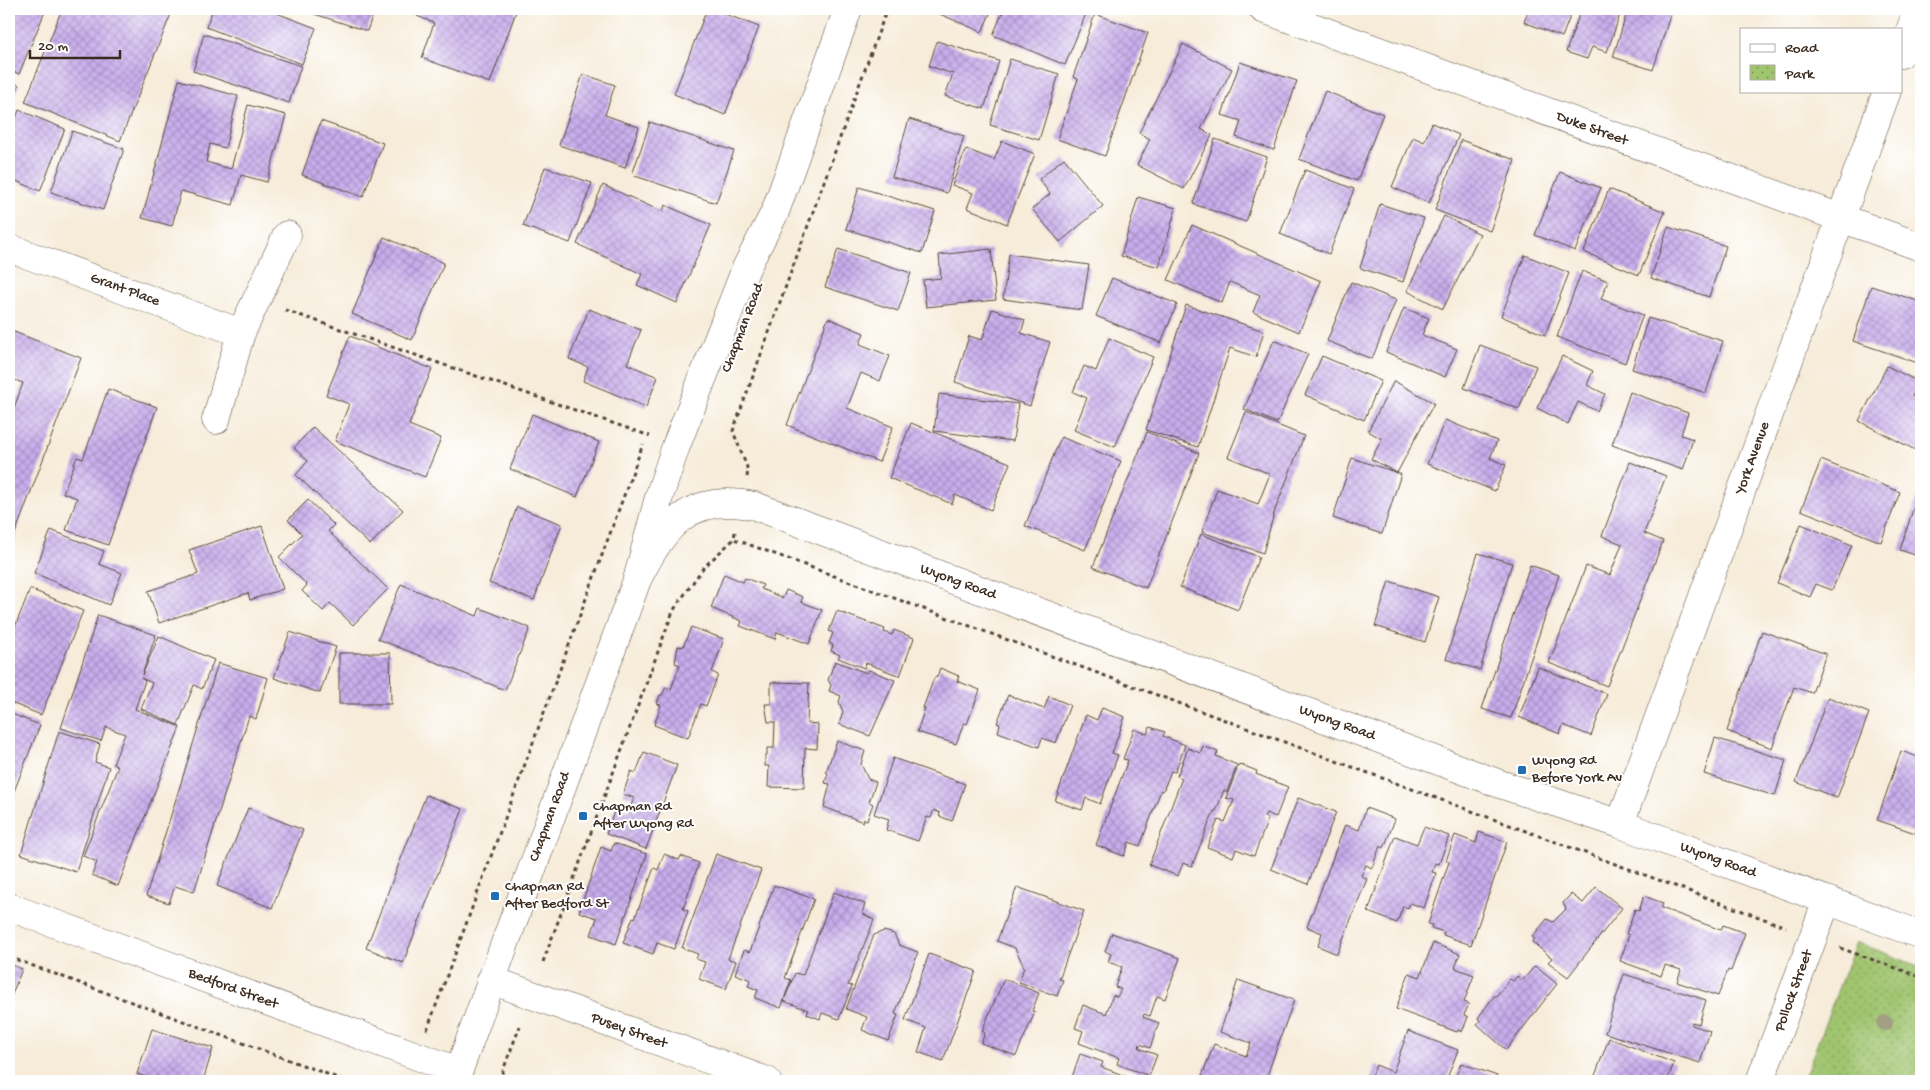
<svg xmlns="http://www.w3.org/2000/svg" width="1930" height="1090" viewBox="0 0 1930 1090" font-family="'Gochi Hand',sans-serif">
  <defs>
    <pattern id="park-dots" width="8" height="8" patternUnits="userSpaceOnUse" patternTransform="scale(1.25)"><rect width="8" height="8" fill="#a0c56f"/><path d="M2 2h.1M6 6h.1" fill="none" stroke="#84a05b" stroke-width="1.8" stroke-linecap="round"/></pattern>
    <pattern id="building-cross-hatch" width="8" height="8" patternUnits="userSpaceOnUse" patternTransform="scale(1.25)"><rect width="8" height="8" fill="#c8aded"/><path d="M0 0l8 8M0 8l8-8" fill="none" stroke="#a48dbf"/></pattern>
  </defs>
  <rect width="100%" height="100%" fill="#fff"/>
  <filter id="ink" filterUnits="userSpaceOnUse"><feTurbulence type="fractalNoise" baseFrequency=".02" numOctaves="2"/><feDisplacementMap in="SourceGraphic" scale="10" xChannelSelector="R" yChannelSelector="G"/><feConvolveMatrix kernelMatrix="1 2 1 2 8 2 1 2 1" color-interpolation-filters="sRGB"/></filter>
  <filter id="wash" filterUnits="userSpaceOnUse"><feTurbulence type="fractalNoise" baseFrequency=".0096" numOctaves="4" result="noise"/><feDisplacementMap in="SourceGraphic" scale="20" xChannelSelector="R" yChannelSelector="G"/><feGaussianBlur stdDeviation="1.12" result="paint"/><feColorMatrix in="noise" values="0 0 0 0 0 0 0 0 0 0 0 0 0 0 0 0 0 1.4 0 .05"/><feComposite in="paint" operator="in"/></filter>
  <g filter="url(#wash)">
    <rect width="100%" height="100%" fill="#f6ecd9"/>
    <path fill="url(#park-dots)" stroke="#6e7846" d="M1856 942 1921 967V1081H1803Z"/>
    <g id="blocks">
      <path fill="url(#building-cross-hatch)" d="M9 9H46L19 74 9 70Z
        M62 9H173L120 141 25 102Z
        M213 9H266L316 28 302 64 206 27Z
        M299 9H375L367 31Z
        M420 9H517L490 83 422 58 434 23 417 16Z
        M707 9H712L759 27 725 115 674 94Z
        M928 9H992L982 32Z
        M1004 9H1088L1065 65 993 35Z
        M1529 9H1573L1562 37 1524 22Z
        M1581 9H1622L1607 52 1592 47 1587 59 1566 52Z
        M1628 9H1672L1653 70 1613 57Z
        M1095 14 1148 33 1105 156 1057 139 1078 79 1073 77Z
        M204 34 301 66 289 103 193 71Z
        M937 41 999 61 984 109 945 96 953 74 929 66Z
        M1183 44 1232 69 1201 129 1212 135 1184 189 1137 165 1150 139 1139 133Z
        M1010 59 1059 74 1039 140 990 125Z
        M1240 62 1297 81 1274 150 1236 137 1241 121 1222 115Z
        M583 74 615 85 605 115 639 127 625 168 559 145Z
        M179 80 238 96 225 148 210 144 206 162 231 169 248 105 286 115 267 182 241 175 233 205 181 191 172 226 142 218Z
        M9 81 19 85 9 110Z
        M1325 91 1383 114 1357 181 1299 159Z
        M19 110 65 129 40 191 9 178V136Z
        M909 119 964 136 947 193 892 177Z
        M321 121 383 143 363 197 302 175Z
        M650 122 734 151 716 203 632 175Z
        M1432 123 1459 135 1429 203 1392 187 1413 137 1424 142Z
        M72 131 124 149 103 210 51 192Z
        M1215 139 1267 157 1246 222 1193 204Z
        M1461 140 1515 160 1490 231 1435 210Z
        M1002 141 1035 154 1007 224 967 208 973 193 952 185 966 149 994 160Z
        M1064 158 1103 206 1060 242 1032 209 1050 194 1039 179Z
        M545 167 592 183 570 243 523 226Z
        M1305 170 1354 189 1329 254 1280 234Z
        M1560 172 1601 188 1575 251 1535 235Z
        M603 185 663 212 665 205 711 225 677 303 637 285 642 274 577 244Z
        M859 187 935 211 922 253 846 229Z
        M1609 189 1665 212 1639 275 1584 252Z
        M1138 197 1176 208 1159 267 1121 256Z
        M1380 204 1424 218 1403 282 1360 268Z
        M1444 216 1480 234 1443 309 1407 291Z
        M1192 225 1321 281 1299 332 1253 312 1260 295 1230 282 1222 303 1168 280Z
        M1668 227 1726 246 1709 297 1651 278Z
        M384 237 444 263 412 340 352 314Z
        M838 249 911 273 898 311 825 287Z
        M991 249 996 300 926 307 923 280 941 278 939 255Z
        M1009 254 1089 265 1082 310 1003 299Z
        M1525 255 1569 273 1545 335 1501 316Z
        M1582 271 1608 281 1601 299 1643 315 1625 363 1557 337Z
        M1112 278 1177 304 1161 343 1096 316Z
        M1351 282 1396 300 1372 359 1327 341Z
        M1871 286 1921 302V364L1853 341Z
        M1186 305 1264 331 1256 357 1230 348 1198 447 1146 430Z
        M1404 308 1429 318 1422 335 1457 349 1445 377 1386 352Z
        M589 309 641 330 627 364 658 377 646 407 583 381 588 367 569 359Z
        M992 309 1025 320 1021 333 1050 342 1030 406 955 382 969 336 982 340Z
        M828 318 864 333 860 344 890 356 880 381 861 373 847 408 893 427 879 462 787 425Z
        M1648 318 1723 341 1706 393 1632 369Z
        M9 330 81 358 9 550V422L23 383 9 378Z
        M350 336 432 369 409 425 441 438 425 477 335 441 349 404 326 395Z
        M1109 338 1153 357 1115 447 1074 430 1087 398 1073 392 1084 366 1096 371Z
        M1274 340 1308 354 1277 423 1244 409Z
        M1480 345 1536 366 1519 409 1464 388Z
        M1322 356 1381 381 1364 420 1305 395Z
        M1562 356 1593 371 1587 385 1605 394 1597 411 1578 402 1568 424 1537 408Z
        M1887 366 1919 382 1912 396 1921 401V453L1859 421Z
        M1394 381 1434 403 1397 473 1371 459 1382 439 1368 431Z
        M108 389 157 407 108 545 66 530 77 498 63 493 77 457 83 459Z
        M1630 392 1688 413 1681 435 1693 439 1683 470 1612 445Z
        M939 394 1018 404 1013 441 934 431Z
        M1246 412 1304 436 1275 510 1263 553 1202 532 1217 489 1258 504 1270 474 1228 457Z
        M532 414 599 442 577 497 510 469Z
        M1445 420 1497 441 1490 458 1506 465 1495 491 1427 464Z
        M911 423 1010 463 991 510 955 495 952 504 889 478Z
        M313 427 403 510 370 545 296 475 308 461 294 448Z
        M1147 432 1199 453 1146 588 1093 567Z
        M1061 437 1121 461 1085 550 1025 526Z
        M1352 458 1401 474 1382 534 1333 518Z
        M1821 460 1900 492 1881 542 1801 510Z
        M1630 462 1666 476 1644 533 1663 541 1607 686 1549 663 1586 566 1610 575 1622 544 1602 536Z
        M1917 497 1921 498V557L1900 550Z
        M308 500 334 525 328 531 388 589 353 625 330 603 323 611 302 591 307 585 279 557 302 534 288 520Z
        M517 507 562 524 534 600 489 583Z
        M1801 524 1852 545 1832 590 1816 584 1810 597 1777 583Z
        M262 526 283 589 250 600 248 593 159 623 148 591 198 574 189 550Z
        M51 530 104 551 99 564 122 573 109 605 34 573Z
        M1201 534 1259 557 1238 610 1180 587Z
        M1478 553 1512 563 1480 670 1446 659Z
        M1530 565 1559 575 1511 718 1482 709Z
        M724 574 743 582 745 578 763 585 761 589 783 598 786 590 803 597 801 602 822 610 809 644 777 632 775 639 740 626 742 621 711 608Z
        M1389 581 1439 597 1425 642 1375 626Z
        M401 584 477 616 480 608 530 628 505 690 378 639Z
        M30 589 83 611 41 715 9 702V642Z
        M837 611 885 629 884 632 892 635 894 630 914 638 900 676 866 663 864 668 838 658 840 655 831 651 833 645 829 643 833 633 829 631Z
        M98 615 156 635 142 675 159 636 214 660 202 689 194 685 178 725 141 709 152 683 141 678 145 681 135 709 180 727 118 886 92 875 97 862 83 856 118 766 113 764 125 734 106 727 101 741 61 728Z
        M691 627 724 639 712 672 718 675 706 706 701 704 688 738 654 725 661 705 657 704 660 695H662L666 687 671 689 680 665 675 663 678 646 683 647Z
        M1762 631 1826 654 1812 693 1794 687 1772 748 1727 731Z
        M290 632 336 647 320 693 274 678Z
        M339 653H390L391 704H339Z
        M835 661 867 673 869 670 895 680 870 736 839 724 843 712 839 702 841 696 829 691 831 685 828 680Z
        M218 663 268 678 256 719 249 716 194 892 175 886 169 903 146 896Z
        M1538 667 1607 694 1591 736 1563 725 1560 734 1519 717Z
        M940 668 959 676 957 681 980 690 967 724 964 723 956 744 917 732 925 708H923L934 678 937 677Z
        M771 682 809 683 807 723 818 724 817 749 805 748 804 788 768 787 769 766H765V756H767V748H774L775 722H768L765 704H771Z
        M1008 695 1044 709 1049 696 1070 705 1056 743 1042 738 1039 747 998 732 1000 724 997 723Z
        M1828 697 1869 713 1837 798 1796 782Z
        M1102 708 1125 717 1112 753 1118 755 1100 804 1086 798 1082 810 1055 801 1086 715 1097 720Z
        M9 713 40 725 9 804Z
        M1150 727 1165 732 1163 736 1185 745 1175 772 1171 771 1163 791 1161 790 1140 846 1129 842 1124 856 1096 845 1128 760 1123 759 1134 729 1147 734Z
        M59 731 100 744 95 762 109 767 76 872 21 854Z
        M1715 738 1786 760 1775 796 1704 774Z
        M837 741 865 751 861 764 868 779 876 782 869 802 873 804 867 820 864 819 863 822 824 807 830 784 825 783 828 773 826 772Z
        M1203 746 1218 752 1216 756 1237 765 1227 792 1224 790 1216 811H1214L1192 866 1183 863 1178 876 1149 865 1182 778 1177 776 1188 748 1200 753Z
        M1901 751 1921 758V835L1877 820Z
        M644 752 677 765 646 849 606 834 616 806 629 811 634 798 623 794 631 771 636 773Z
        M893 758 965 784 952 821 939 816 940 813 934 810 931 818 927 817 918 841 886 830 889 819 874 814Z
        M1239 764 1257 771 1256 774 1288 787 1276 817 1266 813 1264 817 1268 819 1254 856 1236 849 1233 857 1207 847 1218 820 1225 822 1234 800 1226 798Z
        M426 795 463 809 403 963 366 948Z
        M1298 798 1336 812 1308 884 1271 869Z
        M248 808 303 830 272 908 217 886Z
        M1366 808 1395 819 1384 848 1380 846 1372 868 1366 865 1361 876 1367 879 1337 954 1318 946 1322 933 1307 927 1345 825 1359 830Z
        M1424 827 1449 836 1439 864 1435 863 1432 872 1436 873 1424 908 1410 903 1408 908 1403 906 1397 923 1368 912 1395 836 1417 844Z
        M1479 832 1507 842 1471 945 1443 935 1444 932 1431 928 1432 925 1428 924 1449 862 1446 861 1455 835 1476 843Z
        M614 843 647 854 616 944 591 935 597 918 579 912 601 847 611 851Z
        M664 854 679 860 681 856 699 863 683 909 688 911 674 949 657 943 653 954 623 943 633 917 635 918 654 868 658 870Z
        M716 854 761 870 728 959 736 961 726 989 699 979 705 962 696 959 698 954 682 948Z
        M774 885 814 899 785 978 791 980 781 1008 755 998 758 990 748 986 751 980 735 974 744 950 750 952Z
        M1017 887 1084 911 1059 979 1063 980 1057 996 1019 982 1024 967 1015 948 997 941Z
        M1596 887 1622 908 1568 977 1548 962 1552 958 1532 942 1535 939 1532 937 1547 919 1553 922 1566 909 1563 903 1571 894 1583 903Z
        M834 892 865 904 862 913 874 920 848 985 852 986 839 1019 822 1013 820 1019 807 1014 808 1010 784 1001 795 973 803 975Z
        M1644 896 1663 903 1661 908 1721 930 1723 925 1745 933 1731 971 1728 970 1718 996 1677 982 1681 970 1665 965 1661 976 1620 961 1629 935 1626 934 1635 909 1639 911Z
        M884 931 894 934 899 945 918 952 895 1014 898 1015 888 1041 862 1030 867 1017 846 1009 874 935Z
        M1112 933 1180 958 1165 999 1157 996 1150 1016 1144 1014 1143 1017 1159 1023 1150 1048 1140 1044 1139 1048 1157 1055 1149 1076 1117 1064 1119 1058 1079 1043 1083 1031 1075 1028 1083 1005 1106 1014 1113 995 1117 997 1121 989 1115 987 1122 967 1108 962 1111 954 1105 951Z
        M1433 943 1460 954 1455 968 1474 975 1464 1002 1469 1004 1464 1015 1468 1017 1462 1032 1458 1030 1457 1032 1396 1009 1409 973 1420 977Z
        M929 954 976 971 943 1061 918 1052 926 1028 905 1020Z
        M9 964 22 969 9 1002Z
        M1535 966 1557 984 1506 1050 1477 1024 1480 1021 1478 1018 1494 996H1496L1510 979 1513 981 1517 976 1522 981Z
        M1624 974 1706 1000 1699 1024 1692 1022V1025L1710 1031 1700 1063 1605 1033Z
        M1004 979 1039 993 1032 1011 1035 1012 1016 1056 981 1043 985 1033 982 1031Z
        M1238 980 1294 1000 1265 1081H1200L1214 1044 1246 1056 1251 1043 1220 1032Z
        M152 1029 213 1048 203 1081H159L137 1074Z
        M1408 1031 1458 1050 1446 1081H1370L1376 1065 1393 1072Z
        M1609 1038 1674 1063 1667 1081H1593Z
        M1080 1054 1103 1062 1101 1067 1139 1081 1071 1080Z
        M1461 1063 1497 1076 1495 1081H1454Z"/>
    </g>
  </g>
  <g filter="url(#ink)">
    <use href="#blocks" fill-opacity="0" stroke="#57473a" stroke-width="1"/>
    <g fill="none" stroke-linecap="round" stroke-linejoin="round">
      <defs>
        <path id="minor" d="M1263 9 1921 247
          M1901 54 1918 9
          M9 248 241 333
          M216 420 241 333 287 235
          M637 580C664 526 689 492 755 506L1500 784 1620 824 1921 935
          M1620 824 1887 91
          M9 907 458 1071
          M491 980 767 1081
          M455 1081 637 580 659 497 676 446 746 268 775 212 848 9
          M1760 1081 1827 900"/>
      </defs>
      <use href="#minor" stroke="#57473a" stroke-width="29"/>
      <path stroke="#57473a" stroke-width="3" stroke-dasharray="4 4" stroke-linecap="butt" d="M285 310 650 436
        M747 477 748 470 733 431 887 9
        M735 532 734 539 1786 927
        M1840 948 1921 977
        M9 957 346 1081
        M543 962 673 611 703 568 734 539
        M427 1030 643 444
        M499 1081 520 1026"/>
      <use href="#minor" stroke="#fff" stroke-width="28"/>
    </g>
    <circle fill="#a29f82" cx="1885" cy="1023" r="8"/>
  </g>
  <g fill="#1f6fb2" stroke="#fff" stroke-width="2">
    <rect x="1517" y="765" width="10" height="10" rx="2.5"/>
    <rect x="578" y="811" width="10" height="10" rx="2.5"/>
    <rect x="490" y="891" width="10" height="10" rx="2.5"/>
  </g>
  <g text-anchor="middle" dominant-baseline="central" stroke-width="4" stroke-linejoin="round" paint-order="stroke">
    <g font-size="15" fill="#3b2a1e" stroke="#fff">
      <text transform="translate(1592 129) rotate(20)">Duke Street</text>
      <text transform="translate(125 290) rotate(20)">Grant Place</text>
      <text transform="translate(743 328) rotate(-69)">Chapman Road</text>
      <text transform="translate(1753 458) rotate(-70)">York Avenue</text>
      <text transform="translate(958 582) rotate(20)">Wyong Road</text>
      <text transform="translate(1337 723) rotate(20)">Wyong Road</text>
      <text transform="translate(550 817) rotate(-70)">Chapman Road</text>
      <text transform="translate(1718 860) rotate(20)">Wyong Road</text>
      <text transform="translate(233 989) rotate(20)">Bedford Street</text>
      <text transform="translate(1794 991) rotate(-70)">Pollock Street</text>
      <text transform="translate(629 1031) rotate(20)">Pusey Street</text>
    </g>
    <g font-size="15" fill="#3b2a1e" stroke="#fff" text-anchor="start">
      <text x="1532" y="761">Wyong Rd<tspan x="1532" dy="17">Before York Av</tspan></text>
      <text x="593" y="807">Chapman Rd<tspan x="593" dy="17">After Wyong Rd</tspan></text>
      <text x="505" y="887">Chapman Rd<tspan x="505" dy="17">After Bedford St</tspan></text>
    </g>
  </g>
  <rect width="1930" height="1090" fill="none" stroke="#fff" stroke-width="30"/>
  <rect x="1740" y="28" width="162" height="65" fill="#ffffff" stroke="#b1aaa5"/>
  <rect x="1750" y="44" width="25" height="8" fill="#ffffff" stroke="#b1aaa5"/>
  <text x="1785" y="52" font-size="15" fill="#3b2a1e">Road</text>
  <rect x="1750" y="65" width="25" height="15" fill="url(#park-dots)" stroke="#b1aaa5"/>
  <text x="1785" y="78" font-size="15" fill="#3b2a1e">Park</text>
  <path d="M30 50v8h90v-8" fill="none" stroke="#3b2a1e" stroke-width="2.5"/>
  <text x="38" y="50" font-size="15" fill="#3b2a1e" stroke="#ffffff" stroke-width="4" paint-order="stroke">20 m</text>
</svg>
